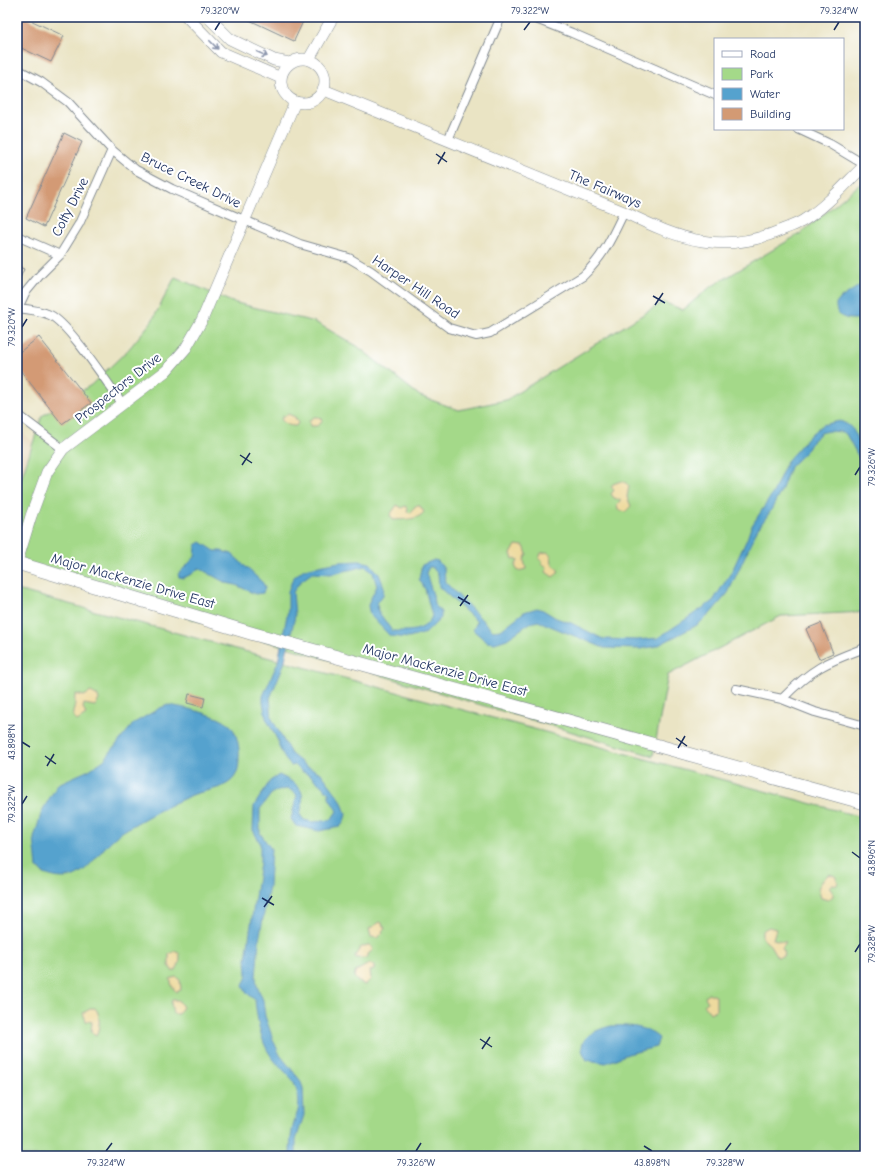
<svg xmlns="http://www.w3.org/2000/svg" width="882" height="1173" viewBox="0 0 882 1173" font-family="'Comic Neue',sans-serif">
  <rect width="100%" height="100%" fill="#fff"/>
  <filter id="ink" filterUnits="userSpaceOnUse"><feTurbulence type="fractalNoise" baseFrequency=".025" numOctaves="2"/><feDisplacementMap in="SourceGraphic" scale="8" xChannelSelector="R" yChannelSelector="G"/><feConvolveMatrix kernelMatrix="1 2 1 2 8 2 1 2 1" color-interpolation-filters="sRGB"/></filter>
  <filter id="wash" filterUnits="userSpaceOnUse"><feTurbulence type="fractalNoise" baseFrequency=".012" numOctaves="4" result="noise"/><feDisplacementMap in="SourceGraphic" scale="16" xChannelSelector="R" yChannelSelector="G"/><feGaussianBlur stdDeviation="0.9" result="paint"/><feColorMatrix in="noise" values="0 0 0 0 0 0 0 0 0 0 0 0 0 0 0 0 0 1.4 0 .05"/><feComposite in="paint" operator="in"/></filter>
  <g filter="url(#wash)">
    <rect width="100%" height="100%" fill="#eae4c4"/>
    <path fill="#e4d6b8" d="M17 427 38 447 17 519Z"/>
    <path fill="#a4d989" stroke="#608474" d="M865 180V612L781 616 668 675 653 756 17 567V491L42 416 91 385 128 350 152 321 175 277 232 302 315 322 357 346 420 396 459 410 506 400 663 302 683 310 709 288 801 233Z
      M17 590 865 818V1156H614L583 1149 585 1156H17Z"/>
    <path fill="#eeda9e" stroke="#84847e" d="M288 414 295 417 298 423 296 426C290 426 283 425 281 418Z
      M314 417H319L322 420V422L317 426H310L309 421Z
      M621 481 626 483 629 486 627 497 631 506 625 512 618 509 617 505 620 502V500L614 498 611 494 614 490 611 487 613 484Z
      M397 505 402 508 405 506 408 508 407 512 411 513 415 506H420L424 512C417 521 403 519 393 520L390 515Z
      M516 545 524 546 527 554 524 560 526 569 518 571 515 566 518 561 516 558 513 559 511 554Z
      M547 552 551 555 552 564 558 569V573L553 577 546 572 547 567 541 563 543 561 539 559 541 553Z
      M91 692 98 696 99 700 95 706 84 704 83 708 86 715 77 721C69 714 75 711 75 703 75 699 74 698 76 694L84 696Z
      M829 874 835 876 838 882 837 885 833 884 829 887 833 893V896L828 900 821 898 818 888 823 880Z
      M380 922 382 923 385 929 382 931 383 933 377 938 371 937 369 929Z
      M769 927 776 929 773 939 786 942 782 948 785 953 783 956 777 957 770 945 762 938V931Z
      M367 945H370L373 950 368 954V958H356L355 956 360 948Z
      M176 951 179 952C181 958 180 965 175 971H172L169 965V954Z
      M369 964 374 965V970L370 971 371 979 365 985 357 981 354 977 356 971Z
      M176 977 180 980 181 990 176 992 172 986 170 979Z
      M708 993 716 996V1010L710 1013 704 1005 708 1002 705 997Z
      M172 1000H178L183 1007 178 1014H173L171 1003Z
      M92 1008H95C101 1014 100 1029 96 1035L91 1032 92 1022 86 1021 83 1013Z"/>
    <path fill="#55a2ce" stroke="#386896" d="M865 282V318C853 320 835 321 836 304L841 298Z
      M840 421C861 429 852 439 865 453V465L862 463 846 434 843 432 828 431 821 433 813 440 808 449 790 467 781 491 770 512 757 530 728 593 710 614 697 625 657 646 640 649 604 648 538 621 530 623 507 639 495 643 487 642 473 630 477 622 473 618 439 587 438 574 432 567H429L426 573 433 595 434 604 441 612V618L426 633 409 638 390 636 370 615 368 606 369 602 377 586 373 573 366 566 332 574 312 573 301 581 293 592 295 616 284 664 270 698 272 719 291 754 306 766 321 773 341 800 346 814 344 822 340 827 319 831 296 826 291 819 297 795 289 789 278 790 272 793 260 809V833L271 849 269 886 259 940 256 977 257 986 263 1000 265 1016 274 1042 280 1055 300 1080 303 1088 304 1115 296 1140V1156H290C290 1145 291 1133 294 1122 298 1111 300 1108 298 1096 295 1075 281 1071 271 1056 260 1041 257 1017 255 1000L246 992 243 986 247 976 246 959 260 863V843L253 830 254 806 270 781 279 775C302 786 306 790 300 815L304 820 312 822 331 820 337 811 329 798V793L310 775 301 771 295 765 291 766 285 759 279 747 278 741 266 718 263 702V696L278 662 288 610V592L293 578 304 569 339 562 360 561 370 563 379 574 384 587 383 595 377 603 378 611 392 631C408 631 425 633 432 616L425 589 419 579 422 565 434 560 438 561 444 569 445 582 493 631 501 630 524 612 537 608 543 610 556 618 571 623 603 639 637 640 658 638 713 601 732 571 747 539 751 527 773 493 787 461 811 434 822 425Z
      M201 542 215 551H221L232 554 263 583 265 588 263 593 255 594 236 585 226 583 199 568 192 574 183 578 179 577 178 574 195 557 196 545Z
      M168 705C183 707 220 715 231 726 237 734 240 748 239 758 239 766 238 774 232 780 222 790 204 790 192 795 169 805 144 818 122 832 93 851 86 892 42 873L41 870 37 868 34 838 42 811 58 784 89 770 104 760 134 723 160 708Z
      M611 1026C629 1025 645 1026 659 1038L656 1047 628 1054 606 1063 587 1060C572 1040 594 1030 611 1026Z"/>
    <g id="blocks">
      <path fill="#d39a74" d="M17 17H24L64 36 51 62 17 46Z
        M243 17H305L294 41Z
        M64 133 82 142 44 227 26 218Z
        M17 266 24 269 17 285Z
        M39 337 91 403 62 424 17 366V354Z
        M821 623 833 653 819 659 806 629Z
        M189 694 205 698 203 707 187 703Z"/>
    </g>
  </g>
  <g filter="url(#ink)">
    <use href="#blocks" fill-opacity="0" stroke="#828a91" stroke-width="1"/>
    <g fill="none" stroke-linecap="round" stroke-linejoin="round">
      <defs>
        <path id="minor" d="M531 17 572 33 715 95
          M17 69 41 82 68 102 112 150 136 170 172 189 300 244 349 258 371 271 449 328 476 336 490 333 583 276C604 256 612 237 624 212
          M798 129 830 144 865 165
          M448 140 501 17
          M17 236 60 255
          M17 308C28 309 39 310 50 315 69 324 107 383 122 403
          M17 310 25 293 40 275 60 255 79 224 112 150
          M17 414 63 449
          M736 689 782 699 815 712 865 726
          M782 699C811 669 826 662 865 648"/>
        <path id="tertiary" d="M187 17 221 52 281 78
          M208 17 230 39 274 60 289 63
          M281 81a22 22 0 1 1 44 0a22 22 0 1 1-44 0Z
          M309 59 333 17
          M324 90 624 212C681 240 723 256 784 229 791 226 798 224 804 220 827 206 846 183 865 165
          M17 562 31 516 47 472 63 449 166 371 186 348 202 320 295 102"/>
        <path id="primary" d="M17 563 254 634 865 803"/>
      </defs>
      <use href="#minor" stroke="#828a91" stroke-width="10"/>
      <use href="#tertiary" stroke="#828a91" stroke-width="12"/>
      <use href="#primary" stroke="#828a91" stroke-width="14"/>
      <use href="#minor" stroke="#fff" stroke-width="8"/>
      <use href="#tertiary" stroke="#fff" stroke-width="11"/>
      <use href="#primary" stroke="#fff" stroke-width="13"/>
    </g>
    <defs><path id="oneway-shaft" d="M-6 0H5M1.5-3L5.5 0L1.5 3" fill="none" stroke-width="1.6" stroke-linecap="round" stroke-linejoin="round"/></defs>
    <g stroke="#8d97ae">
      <use href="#oneway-shaft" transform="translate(214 45) rotate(46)"/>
      <use href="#oneway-shaft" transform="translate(262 54) rotate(25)"/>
    </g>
  </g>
  <path fill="none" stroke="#1b2f5e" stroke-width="1.5" d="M215 30 220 22M524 30 530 22M834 30 839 22M436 154 447 162M438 164 445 152M653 296 665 303M655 305 663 293M22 327 27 319M240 455 252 463M242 465 250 453M855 475 860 467M458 597 470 604M460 606 468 595M676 738 687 746M22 742 30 747M678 748 685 736M45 756 56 764M47 766 54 754M22 804 27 796M852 852 860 858M262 898 274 905M264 907 272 896M855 952 860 944M480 1039 492 1047M482 1049 490 1037M644 1146 652 1151M106 1151 112 1143M416 1151 421 1143M725 1151 731 1143"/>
  <g text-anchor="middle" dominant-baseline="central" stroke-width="4" stroke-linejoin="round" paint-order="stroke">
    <g font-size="14" fill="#1b2f5e" stroke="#fff">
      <text transform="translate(191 180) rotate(26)">Bruce Creek Drive</text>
      <text transform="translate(605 189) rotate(23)">The Fairways</text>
      <text transform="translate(70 207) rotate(-63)">Colty Drive</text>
      <text transform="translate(416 287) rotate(34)">Harper Hill Road</text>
      <text transform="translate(118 388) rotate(-38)">Prospectors Drive</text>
      <text transform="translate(133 581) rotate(16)">Major MacKenzie Drive East</text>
      <text transform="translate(445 670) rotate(15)">Major MacKenzie Drive East</text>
    </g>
  </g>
  <rect width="882" height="1173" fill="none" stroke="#fff" stroke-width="44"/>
  <rect x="714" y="38" width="130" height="92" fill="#ffffff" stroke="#a4acbf"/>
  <rect x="722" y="51" width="20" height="6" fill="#ffffff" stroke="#a4acbf"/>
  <text x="750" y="58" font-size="12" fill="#1b2f5e">Road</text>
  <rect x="722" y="68" width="20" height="12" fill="#a4d989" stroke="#a4acbf"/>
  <text x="750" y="78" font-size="12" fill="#1b2f5e">Park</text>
  <rect x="722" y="88" width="20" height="12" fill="#55a2ce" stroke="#a4acbf"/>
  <text x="750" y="98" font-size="12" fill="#1b2f5e">Water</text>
  <rect x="722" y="108" width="20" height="12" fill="#d39a74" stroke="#a4acbf"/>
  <text x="750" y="118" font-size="12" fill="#1b2f5e">Building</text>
  <rect x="22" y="22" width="838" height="1129" fill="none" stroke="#1b2f5e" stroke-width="1.5"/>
  <g font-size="10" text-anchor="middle" fill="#1b2f5e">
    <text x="220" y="14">79.320°W</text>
    <text x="530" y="14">79.322°W</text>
    <text x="839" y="14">79.324°W</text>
    <text transform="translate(11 327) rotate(-90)" y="4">79.320°W</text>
    <text transform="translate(871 467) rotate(-90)" y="4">79.326°W</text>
    <text transform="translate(11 742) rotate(-90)" y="4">43.898°N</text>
    <text transform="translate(11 804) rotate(-90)" y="4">79.322°W</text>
    <text transform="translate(871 858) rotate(-90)" y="4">43.896°N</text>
    <text transform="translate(871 944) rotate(-90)" y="4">79.328°W</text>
    <text x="106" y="1166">79.324°W</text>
    <text x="416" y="1166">79.326°W</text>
    <text x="652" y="1166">43.898°N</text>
    <text x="725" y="1166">79.328°W</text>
  </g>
</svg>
